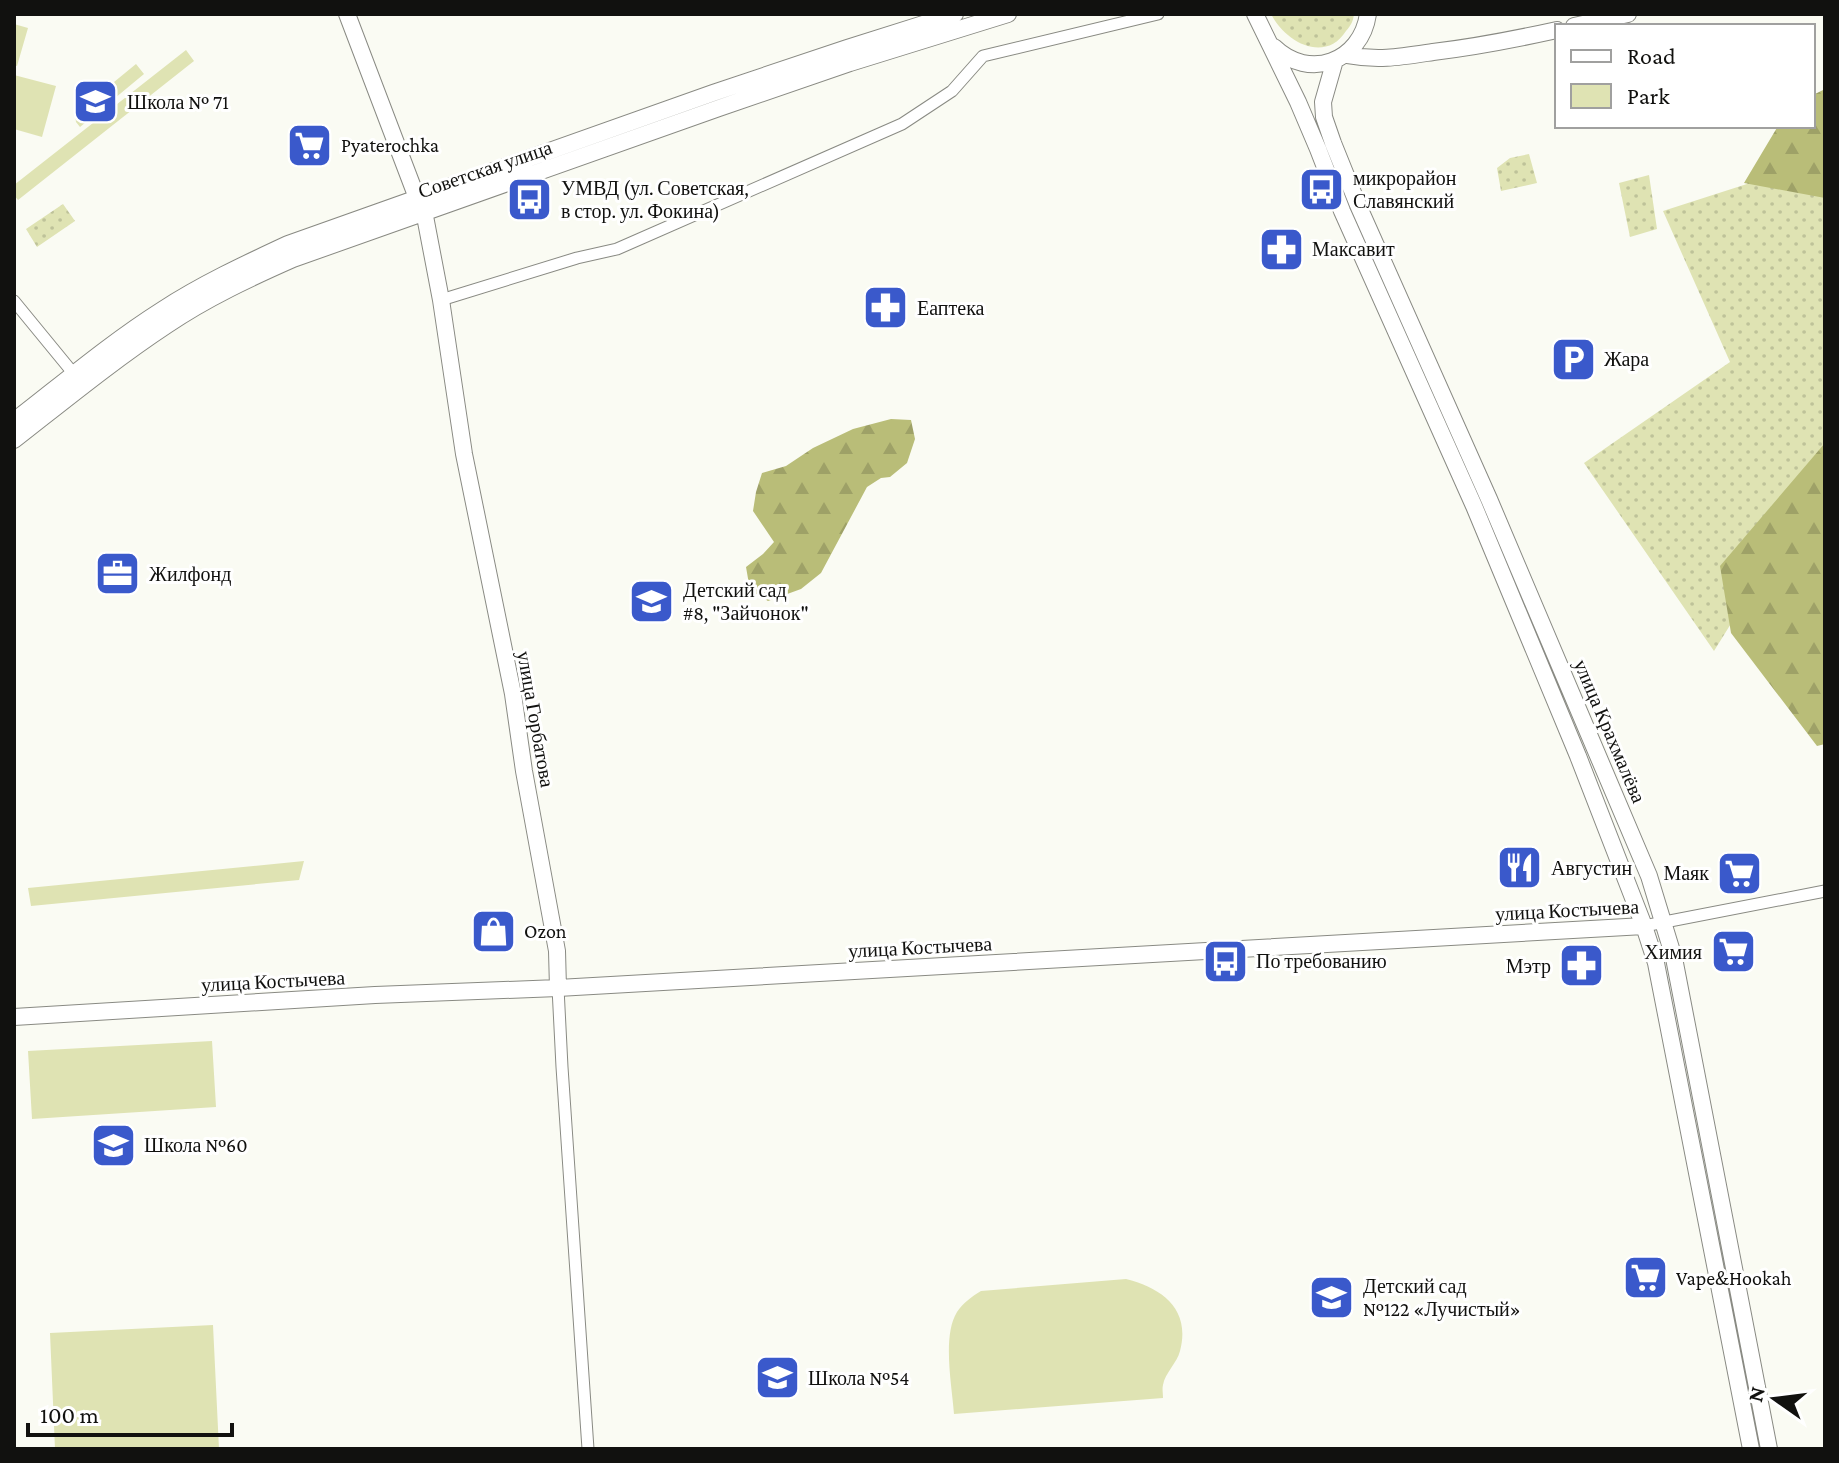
<svg xmlns="http://www.w3.org/2000/svg" width="1839" height="1463" viewBox="0 0 1839 1463" font-family="'Crimson Pro',serif">
  <defs>
    <pattern id="green-dots" width="8" height="8" patternUnits="userSpaceOnUse" patternTransform="scale(2)"><rect width="8" height="8" fill="#dfe3b3"/><path d="M2 2h.1M6 6h.1" fill="none" stroke="#bec299" stroke-width="1.8" stroke-linecap="round"/></pattern>
    <pattern id="forest-firs" width="22" height="20" patternUnits="userSpaceOnUse" patternTransform="scale(2)"><rect width="22" height="20" fill="#b9bd78"/><path d="M5 1l3.5 6h-7zM16 11l3.5 6h-7z" fill="#9ea167"/></pattern>
  </defs>
  <rect width="100%" height="100%" fill="#fafbf3"/>
  <path fill="url(#green-dots)" d="M1271 14H1354C1353 22 1351 25 1346 31 1325 64 1285 42 1271 14Z
    M1529 154 1537 183 1501 191 1497 168 1510 158Z
    M1778 174 1825 189V501L1801 511 1714 651 1584 463 1730 362 1663 211Z
    M1649 175 1657 229 1630 237 1619 183Z
    M63 204 75 221 37 247 26 229Z"/>
  <path fill="url(#forest-firs)" d="M1825 89V198L1744 183 1778 126H1813V95Z
    M891 419 911 420 915 439 907 463 890 477 881 478 867 487 821 573 801 589 768 601 750 590 746 567 763 554 774 542 753 511 756 492 762 473 786 466 813 448 853 429Z
    M1825 443V744L1817 746 1731 633 1720 566Z"/>
  <path fill="#dfe3b3" d="M14 24 28 28 17 66 14 65Z
    M186 50 194 61 18 200 14 195V185Z
    M136 64 144 74 80 127 76 122 75 114Z
    M14 75 56 86 42 137 14 129Z
    M304 861 299 880 31 906 28 888Z
    M212 1041 216 1107 32 1119 28 1051Z
    M1126 1279C1162 1288 1191 1309 1180 1351 1177 1363 1165 1373 1163 1385 1162 1389 1163 1393 1163 1398L954 1414C952 1386 942 1336 957 1312 963 1303 971 1297 981 1291Z
    M213 1325 219 1449H55L50 1333Z"/>
  <g fill="none" stroke-linecap="round" stroke-linejoin="round">
    <defs>
      <path id="street" d="M441 300 577 258 617 249 902 124 952 91 983 56 1158 14
        M14 301 78 379
        M1644 926 1825 891
        M558 988 562 1067 588 1449"/>
      <path id="secondary" d="M347 14 417 198 424 211 441 300 464 454 513 694 524 771 557 951 558 988
        M1255 14 1298 102 1318 149 1342 211 1474 506 1578 756 1644 926 1656 963 1751 1449
        M1574 26 1628 14
        M1274 47C1309 81 1361 62 1368 14
        M1346 55C1379 61 1400 57 1433 52 1475 47 1516 39 1557 30
        M1335 60 1323 102 1324 117 1333 143 1358 205 1489 499 1649 876 1674 958 1769 1449
        M14 421C62 384 110 343 162 310 202 284 245 264 288 244L713 93 847 48 955 14
        M14 440C64 401 114 360 167 325 207 298 250 278 293 259L719 108 850 63 1008 14
        M14 1017 375 995 558 988 1644 926"/>
    </defs>
    <use href="#street" stroke="#898a83" stroke-width="13"/>
    <use href="#secondary" stroke="#898a83" stroke-width="18"/>
    <use href="#street" stroke="#fff" stroke-width="11"/>
    <use href="#secondary" stroke="#fff" stroke-width="16"/>
  </g>
  <defs>
    <symbol id="school-square" viewBox="-11 -11 22 22"><rect x="-9" y="-9" width="18" height="18" rx="4" fill="#3a59cb" stroke="#fff"/><path d="M0-5L7-2L0 1L-7-2ZM-4 1L0 2.5L4 1V4Q0 6-4 4Z" fill="#fff"/></symbol>
    <symbol id="supermarket-square" viewBox="-11 -11 22 22"><rect x="-9" y="-9" width="18" height="18" rx="4" fill="#3a59cb" stroke="#fff"/><path d="M-6-5.5h2.5l.6 2H6L4.5 2H-2.5L-4.4-4H-6ZM-1.5 3.2a1.3 1.3 0 1 0 .1 0ZM3 3.2a1.3 1.3 0 1 0 .1 0Z" fill="#fff"/></symbol>
    <symbol id="bus-square" viewBox="-11 -11 22 22"><rect x="-9" y="-9" width="18" height="18" rx="4" fill="#3a59cb" stroke="#fff"/><path d="M-5-6H5V4H4V6H2V4H-2V6H-4V4H-5ZM-3.5-4V0h7V-4ZM-3.5 1.2v1.5H-2V1.2ZM2 1.2v1.5H3.5V1.2Z" fill="#fff"/></symbol>
    <symbol id="pharmacy-square" viewBox="-11 -11 22 22"><rect x="-9" y="-9" width="18" height="18" rx="4" fill="#3a59cb" stroke="#fff"/><path d="M-2-6h4v4h4v4h-4v4h-4v-4h-4v-4h4Z" fill="#fff"/></symbol>
    <symbol id="parking-square" viewBox="-11 -11 22 22"><rect x="-9" y="-9" width="18" height="18" rx="4" fill="#3a59cb" stroke="#fff"/><path d="M-3.5-5.5H1a3.5 3.5 0 0 1 0 7H-1V5.5H-3.5ZM-1-3.4V-.6H.8a1.4 1.4 0 0 0 0-2.8Z" fill="#fff"/></symbol>
    <symbol id="office-square" viewBox="-11 -11 22 22"><rect x="-9" y="-9" width="18" height="18" rx="4" fill="#3a59cb" stroke="#fff"/><path d="M-6-3h4V-5.5h4V-3h4V5H-6ZM-1-4.5V-3h2v-1.5ZM-6 0V1H6V0Z" fill="#fff"/></symbol>
    <symbol id="restaurant-square" viewBox="-11 -11 22 22"><rect x="-9" y="-9" width="18" height="18" rx="4" fill="#3a59cb" stroke="#fff"/><path d="M-5-6h1v4h1v-4h1v4h1v-4h1v5L-1.5 .5V6h-2V.5L-5-1ZM5-6V6H3V1.5H1.5Q1.5-4 5-6Z" fill="#fff"/></symbol>
    <symbol id="shop-square" viewBox="-11 -11 22 22"><rect x="-9" y="-9" width="18" height="18" rx="4" fill="#3a59cb" stroke="#fff"/><path d="M-5-2.5h2.3a2.7 3.5 0 0 1 5.4 0H5L5.5 6h-11ZM-1.5-2.5h3a1.5 2.3 0 0 0-3 0Z" fill="#fff"/></symbol>
  </defs>
  <g fill-rule="evenodd">
    <use href="#school-square" x="70" y="76" width="51" height="51"/>
    <use href="#supermarket-square" x="284" y="120" width="51" height="51"/>
    <use href="#bus-square" x="1296" y="164" width="51" height="51"/>
    <use href="#bus-square" x="504" y="174" width="51" height="51"/>
    <use href="#pharmacy-square" x="1256" y="224" width="51" height="51"/>
    <use href="#pharmacy-square" x="860" y="282" width="51" height="51"/>
    <use href="#parking-square" x="1548" y="334" width="51" height="51"/>
    <use href="#office-square" x="92" y="548" width="51" height="51"/>
    <use href="#school-square" x="626" y="576" width="51" height="51"/>
    <use href="#restaurant-square" x="1494" y="842" width="51" height="51"/>
    <use href="#supermarket-square" x="1714" y="848" width="51" height="51"/>
    <use href="#shop-square" x="468" y="906" width="51" height="51"/>
    <use href="#supermarket-square" x="1708" y="926" width="51" height="51"/>
    <use href="#bus-square" x="1200" y="936" width="51" height="51"/>
    <use href="#pharmacy-square" x="1556" y="940" width="51" height="51"/>
    <use href="#school-square" x="88" y="1120" width="51" height="51"/>
    <use href="#supermarket-square" x="1620" y="1252" width="51" height="51"/>
    <use href="#school-square" x="1306" y="1272" width="51" height="51"/>
    <use href="#school-square" x="752" y="1352" width="51" height="51"/>
  </g>
  <g text-anchor="middle" dominant-baseline="central" stroke-width="6" stroke-linejoin="round" paint-order="stroke">
    <g font-size="20" fill="#11110f" stroke="#fff" text-anchor="start">
      <text x="127" y="102">Школа № 71</text>
      <text x="341" y="145">Pyaterochka</text>
      <text x="1353" y="178">микрорайон<tspan x="1353" dy="23">Славянский</tspan></text>
      <text x="561" y="188">УМВД (ул. Советская,<tspan x="561" dy="23">в стор. ул. Фокина)</tspan></text>
      <text x="1312" y="249">Максавит</text>
      <text x="917" y="308">Еаптека</text>
      <text x="1604" y="359">Жара</text>
      <text x="149" y="574">Жилфонд</text>
      <text x="683" y="590">Детский сад<tspan x="683" dy="23">#8, "Зайчонок"</tspan></text>
      <text x="1551" y="868">Августин</text>
      <text x="1709" y="873" text-anchor="end">Маяк</text>
      <text x="524" y="931">Ozon</text>
      <text x="1702" y="952" text-anchor="end">Химия</text>
      <text x="1256" y="961">По требованию</text>
      <text x="1551" y="966" text-anchor="end">Мэтр</text>
      <text x="144" y="1145">Школа №60</text>
      <text x="1676" y="1278">Vape&amp;Hookah</text>
      <text x="1363" y="1286">Детский сад<tspan x="1363" dy="23">№122 «Лучистый»</tspan></text>
      <text x="808" y="1378">Школа №54</text>
    </g>
    <g font-size="20" fill="#11110f" stroke="#fff">
      <text transform="translate(485 169) rotate(-19)">Советская улица</text>
      <text transform="translate(536 719) rotate(80)">улица Горбатова</text>
      <text transform="translate(1610 731) rotate(67)">улица Крахмалёва</text>
      <text transform="translate(1567 910) rotate(-3)">улица Костычева</text>
      <text transform="translate(920 947) rotate(-3)">улица Костычева</text>
      <text transform="translate(273 981) rotate(-3)">улица Костычева</text>
    </g>
  </g>
  <rect width="1839" height="1463" fill="none" stroke="#11110f" stroke-width="32"/>
  <rect x="1555" y="24" width="260" height="104" fill="#ffffff" stroke="#a0a09f" stroke-width="2"/>
  <rect x="1571" y="50" width="40" height="12" fill="#ffffff" stroke="#a0a09f" stroke-width="2"/>
  <text x="1627" y="64" font-size="24" fill="#11110f">Road</text>
  <rect x="1571" y="84" width="40" height="24" fill="#dfe3b3" stroke="#a0a09f" stroke-width="2"/>
  <text x="1627" y="104" font-size="24" fill="#11110f">Park</text>
  <g transform="translate(1775 1399) rotate(284)" stroke="#ffffff" stroke-width="6" paint-order="stroke">
  <path d="M0-6L14 30L0 20L-14 30Z" fill="#11110f"/>
  <text y="-12" font-size="22" font-weight="bold" text-anchor="middle" fill="#11110f">N</text>
  </g>
  <path d="M28 1423v12h204v-12" fill="none" stroke="#11110f" stroke-width="4"/>
  <text x="40" y="1423" font-size="24" fill="#11110f" stroke="#ffffff" stroke-width="6" paint-order="stroke">100 m</text>
</svg>
